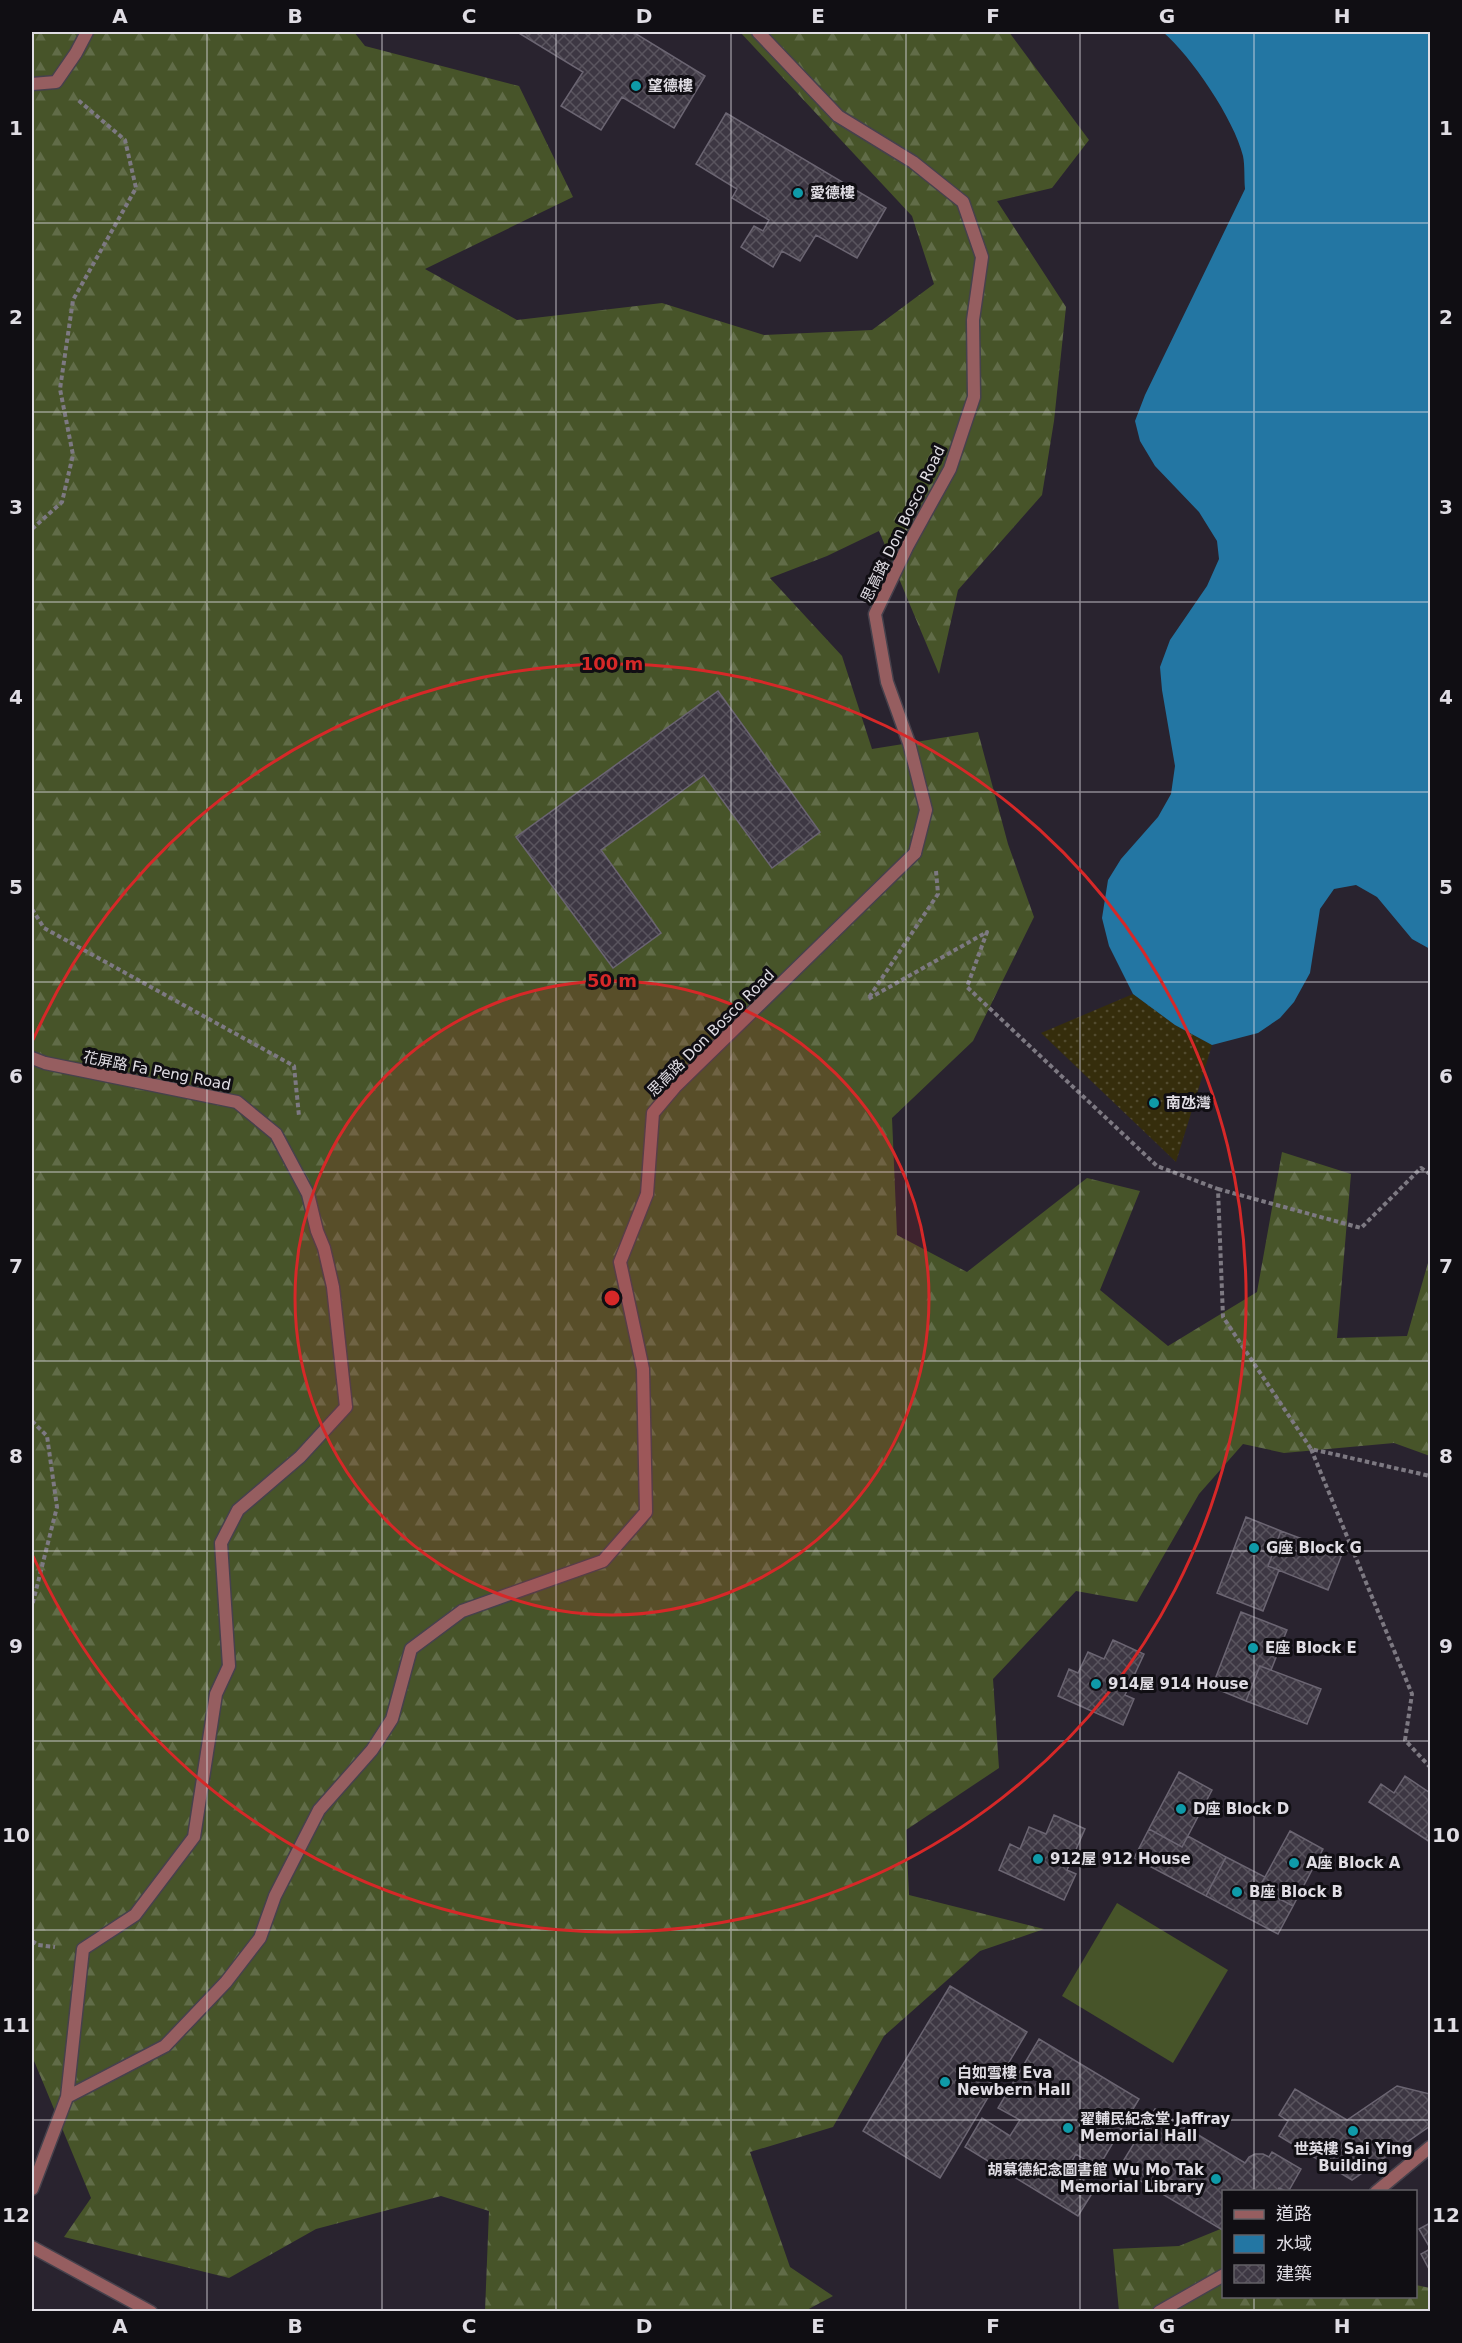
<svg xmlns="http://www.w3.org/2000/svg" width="1462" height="2343" viewBox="0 0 1462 2343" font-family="'DejaVu Sans','Noto Sans TC',sans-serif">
  <defs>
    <pattern id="forest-firs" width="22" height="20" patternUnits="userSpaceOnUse" patternTransform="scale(1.5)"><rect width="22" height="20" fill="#475429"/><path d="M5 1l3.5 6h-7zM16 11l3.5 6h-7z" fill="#616c48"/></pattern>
    <pattern id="sand-dots" width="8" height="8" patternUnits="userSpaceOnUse" patternTransform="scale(1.5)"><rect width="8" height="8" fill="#352d0c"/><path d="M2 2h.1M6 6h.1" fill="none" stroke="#524b2f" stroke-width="1.8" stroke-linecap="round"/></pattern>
    <pattern id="building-cross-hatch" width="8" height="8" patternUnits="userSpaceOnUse" patternTransform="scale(1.5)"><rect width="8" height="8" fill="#3d3743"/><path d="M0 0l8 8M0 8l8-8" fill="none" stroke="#59545e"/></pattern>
  </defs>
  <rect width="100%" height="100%" fill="#29232f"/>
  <path fill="#475429" d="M1117 1903 1228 1970 1173 2063 1062 1996Z"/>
  <path fill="url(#forest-firs)" d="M32 32H354L365 46 519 86 573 197 425 269 517 320 662 303 764 335 872 330 934 284 912 216 740 32H1009L1089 140 1052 188 997 201 1066 307 1054 421 1042 495 958 590 939 674 879 531 827 556 770 578 842 656 872 749 978 732 1008 844 1034 917 973 1041 892 1118 897 1235 967 1272 1087 1178 1140 1191 1100 1290 1168 1346 1257 1292 1282 1152 1351 1174 1337 1338 1407 1336 1430 1256V1456L1394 1443 1284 1453 1243 1444 1199 1494 1137 1602 1076 1591 993 1679 999 1768 906 1830 909 1895 1044 1929 980 1951 884 2036 833 2127 750 2152 790 2267 833 2296 805 2311H485L489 2211 441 2196 316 2229 229 2278 64 2237 91 2198 32 2056Z
    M1223 2228 1224 2296H1416V2285L1430 2288V2311H1119L1113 2249 1179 2246Z"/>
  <path fill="url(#sand-dots)" d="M1133 994 1175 1025 1212 1045 1176 1162 1041 1033Z"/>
  <path fill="#2376a3" d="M1163 32H1430V949L1412 939 1377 897 1356 885 1334 889 1320 909 1310 973 1294 1002 1280 1018 1258 1033 1212 1045 1175 1025 1133 994 1109 946 1102 918 1108 880 1121 859 1158 817 1171 794 1175 766 1162 690 1160 667 1170 640 1207 586 1219 559 1217 541 1199 512 1155 466 1140 441 1135 421 1145 395 1245 189C1244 178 1245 166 1243 156 1234 119 1191 56 1163 32Z"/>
  <path fill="url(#building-cross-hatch)" stroke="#6b6572" stroke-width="1.5" d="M517 32H633L705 76 674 128 622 97 601 130 561 106 583 72Z
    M726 113 886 208 857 258 816 235 800 261 782 251 773 267 741 247 754 226 763 231 769 220 732 198 737 189 696 164Z
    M718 691 820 832 772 868 704 775 601 850 661 933 613 968 516 837Z
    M1246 1517 1281 1531 1268 1566 1279 1570 1263 1611 1217 1593Z
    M1281 1531 1342 1554 1328 1590 1268 1566Z
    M1241 1612 1287 1630 1271 1670 1260 1666 1246 1701 1212 1687Z
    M1113 1640 1144 1654 1125 1695 1134 1699 1123 1725 1058 1696 1069 1669 1078 1673 1088 1652 1104 1659Z
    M1260 1666 1321 1689 1307 1724 1246 1701Z
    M1179 1772 1212 1790 1182 1847 1149 1829Z
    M1405 1776 1430 1793V1842L1369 1802 1381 1784 1394 1793Z
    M1054 1815 1085 1829 1067 1870 1076 1874 1064 1900 999 1870 1010 1844 1020 1849 1029 1827 1046 1834Z
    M1149 1829 1182 1847 1188 1836 1226 1857 1206 1896 1134 1858Z
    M1290 1831 1323 1849 1293 1906 1259 1888Z
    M1226 1857 1265 1877 1259 1888 1293 1906 1278 1934 1206 1896Z
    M950 1986 1027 2032 940 2178 863 2131Z
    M1039 2039 1139 2099 1098 2168 1076 2154 1067 2170 1096 2187 1078 2216 965 2147 982 2118 1010 2136 1020 2120 998 2108Z
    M1397 2086 1430 2094V2126L1352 2180 1279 2136 1288 2121 1279 2115 1295 2089 1347 2120Z
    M1155 2109 1245 2163 1249 2157 1255 2154H1263L1269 2157 1272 2152 1301 2169 1288 2192 1279 2188 1277 2192H1224V2231L1119 2168Z
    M1430 2223V2248L1419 2229Z
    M1430 2249V2271L1421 2254Z"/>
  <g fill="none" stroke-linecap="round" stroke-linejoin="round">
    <defs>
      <path id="service" d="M758 32 838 116 913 162 963 202 982 257 973 320 974 397 950 469 908 545 875 614 887 682 909 743 926 810 915 853
        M32 84 56 82 76 53 87 32"/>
      <path id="minor" d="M32 1058 45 1063 237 1102 276 1134 308 1194 317 1231 324 1248 333 1287 346 1407 300 1457 238 1510 221 1543 229 1666 216 1694 194 1837 135 1915 83 1949 67 2097 32 2189
        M67 2097 165 2046 226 1982 260 1938 275 1896 319 1810 372 1750 392 1719 411 1649 462 1611 603 1561 646 1512 643 1369 620 1262 647 1194 653 1113 675 1087 915 853
        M1376 2192 1430 2147
        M32 2247 151 2312
        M1159 2312 1224 2275"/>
    </defs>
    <use href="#service" stroke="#46414c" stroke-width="15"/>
    <use href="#minor" stroke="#46414c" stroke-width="15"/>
    <path stroke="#7d7982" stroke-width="4" stroke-dasharray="4.5 3" stroke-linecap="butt" d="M32 529 62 502 73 455 60 389 73 300 136 188 125 140 78 100
      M936 871 938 894 868 999 987 932 967 987 1157 1166 1218 1189 1223 1317 1311 1449 1430 1476
      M32 909 44 928 294 1066 299 1116
      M1218 1189 1361 1228 1421 1168 1430 1174
      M32 1421 47 1436 57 1507 32 1606
      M1311 1449 1412 1694 1405 1740 1430 1767
      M32 1941 38 1945 55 1947"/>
    <use href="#service" stroke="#965e60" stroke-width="12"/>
    <use href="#minor" stroke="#965e60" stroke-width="12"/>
  </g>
  <path fill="none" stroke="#e0dde4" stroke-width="1.5" stroke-opacity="0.55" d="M207 32V2312M382 32V2312M556 32V2312M731 32V2312M906 32V2312M1080 32V2312M1254 32V2192M32 223H1430M32 412H1430M32 602H1430M32 792H1430M32 982H1430M32 1172H1430M32 1361H1430M32 1551H1430M32 1741H1430M32 1930H1430M32 2120H1430M1254 2296V2312"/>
  <circle cx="612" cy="1298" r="317" fill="#d62828" fill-opacity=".12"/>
  <g fill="none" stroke="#d62828" stroke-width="3">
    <circle cx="612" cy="1298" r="317"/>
    <path d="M33 1040A634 634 0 1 1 33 1556"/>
  </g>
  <g fill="#0f9aa8" stroke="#100e13" stroke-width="2">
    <circle cx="636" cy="86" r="6"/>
    <circle cx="798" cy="193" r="6"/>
    <circle cx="1154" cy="1103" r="6"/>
    <circle cx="1254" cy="1548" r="6"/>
    <circle cx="1253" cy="1648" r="6"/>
    <circle cx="1096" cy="1684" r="6"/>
    <circle cx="1181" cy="1809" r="6"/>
    <circle cx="1038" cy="1859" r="6"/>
    <circle cx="1294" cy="1863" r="6"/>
    <circle cx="1237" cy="1892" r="6"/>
    <circle cx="945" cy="2082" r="6"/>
    <circle cx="1068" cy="2128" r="6"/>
    <circle cx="1353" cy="2131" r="6"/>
    <circle cx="1216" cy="2179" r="6"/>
  </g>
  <g text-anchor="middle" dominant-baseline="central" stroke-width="6" stroke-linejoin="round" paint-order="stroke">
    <g font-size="15" font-weight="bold" fill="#e0dde4" stroke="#100e13" text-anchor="start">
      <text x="648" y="86">望德樓</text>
      <text x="810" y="193">愛德樓</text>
      <text x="1166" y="1103">南氹灣</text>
      <text x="1266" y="1548">G座 Block G</text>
      <text x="1265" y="1648">E座 Block E</text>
      <text x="1108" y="1684">914屋 914 House</text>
      <text x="1193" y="1809">D座 Block D</text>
      <text x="1050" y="1859">912屋 912 House</text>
      <text x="1306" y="1863">A座 Block A</text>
      <text x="1249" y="1892">B座 Block B</text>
      <text x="957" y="2073">白如雪樓 Eva<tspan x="957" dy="17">Newbern Hall</tspan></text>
      <text x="1080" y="2119">翟輔民紀念堂 Jaffray<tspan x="1080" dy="17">Memorial Hall</tspan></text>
      <text x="1353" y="2149" text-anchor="middle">世英樓 Sai Ying<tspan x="1353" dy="17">Building</tspan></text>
      <text x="1204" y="2170" text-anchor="end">胡慕德紀念圖書館 Wu Mo Tak<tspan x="1204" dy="17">Memorial Library</tspan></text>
    </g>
    <g font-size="15" fill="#e0dde4" stroke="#100e13">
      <text transform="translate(903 524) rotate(-64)">思高路 Don Bosco Road</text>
      <text transform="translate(711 1033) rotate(-45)">思高路 Don Bosco Road</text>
      <text transform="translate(157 1071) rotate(11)">花屏路 Fa Peng Road</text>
    </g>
  </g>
  <circle cx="612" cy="1298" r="9" fill="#d62828" stroke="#100e13" stroke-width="3"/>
  <g font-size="18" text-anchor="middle" font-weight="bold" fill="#d62828" stroke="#100e13" stroke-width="6" stroke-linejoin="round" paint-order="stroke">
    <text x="612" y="670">100 m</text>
    <text x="612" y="987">50 m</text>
  </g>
  <rect width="1462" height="2343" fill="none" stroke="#100e13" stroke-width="66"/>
  <rect x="1222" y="2190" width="195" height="108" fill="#100e13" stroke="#636167" stroke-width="1.5"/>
  <rect x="1234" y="2210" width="30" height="9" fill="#965e60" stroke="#636167" stroke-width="1.5"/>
  <text x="1276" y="2220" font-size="18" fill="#e0dde4">道路</text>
  <rect x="1234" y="2235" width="30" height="18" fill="#2376a3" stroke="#636167" stroke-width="1.5"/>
  <text x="1276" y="2250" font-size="18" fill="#e0dde4">水域</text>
  <rect x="1234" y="2265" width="30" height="18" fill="url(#building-cross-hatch)" stroke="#636167" stroke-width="1.5"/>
  <text x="1276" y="2280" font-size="18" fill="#e0dde4">建築</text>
  <rect x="33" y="33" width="1396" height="2277" fill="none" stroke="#e0dde4" stroke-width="2"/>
  <g font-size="20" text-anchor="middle" font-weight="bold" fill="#e0dde4">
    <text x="120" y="23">A</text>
    <text x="295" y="23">B</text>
    <text x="469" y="23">C</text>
    <text x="644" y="23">D</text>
    <text x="818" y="23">E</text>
    <text x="993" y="23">F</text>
    <text x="1167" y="23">G</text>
    <text x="1342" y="23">H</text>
    <text x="16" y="135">1</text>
    <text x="1446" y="135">1</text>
    <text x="16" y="324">2</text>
    <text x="1446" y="324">2</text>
    <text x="16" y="514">3</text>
    <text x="1446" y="514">3</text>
    <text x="16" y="704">4</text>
    <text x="1446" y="704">4</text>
    <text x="16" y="894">5</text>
    <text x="1446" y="894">5</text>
    <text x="16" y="1083">6</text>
    <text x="1446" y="1083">6</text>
    <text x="16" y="1273">7</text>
    <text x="1446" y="1273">7</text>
    <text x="16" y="1463">8</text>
    <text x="1446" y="1463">8</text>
    <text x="16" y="1653">9</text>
    <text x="1446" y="1653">9</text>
    <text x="16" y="1842">10</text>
    <text x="1446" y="1842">10</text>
    <text x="16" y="2032">11</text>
    <text x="1446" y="2032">11</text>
    <text x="16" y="2222">12</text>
    <text x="1446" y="2222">12</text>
    <text x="120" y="2333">A</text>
    <text x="295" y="2333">B</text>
    <text x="469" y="2333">C</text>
    <text x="644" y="2333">D</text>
    <text x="818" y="2333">E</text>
    <text x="993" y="2333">F</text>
    <text x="1167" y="2333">G</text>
    <text x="1342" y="2333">H</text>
  </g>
</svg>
